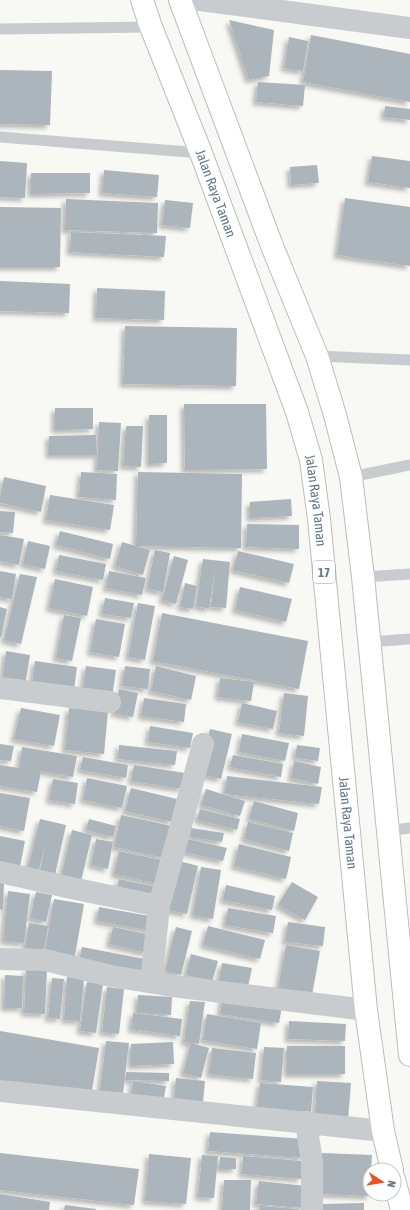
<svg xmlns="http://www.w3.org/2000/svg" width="410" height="1210" viewBox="0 0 410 1210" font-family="'Asap Condensed',sans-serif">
  <defs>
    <filter id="shadow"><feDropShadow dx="-3.5" dy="3.5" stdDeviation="2" flood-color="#0004"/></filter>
  </defs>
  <rect width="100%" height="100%" fill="#f8f8f5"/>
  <path fill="#acb5bb" filter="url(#shadow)" d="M229 20 274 30 269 76 249 80Z
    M311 35 410 54V102L303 82Z
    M289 37 308 41 303 71 284 68Z
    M0 70 52 71 50 125 0 124Z
    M258 82 305 85 303 106 256 102Z
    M385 106 410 109V120L384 117Z
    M372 156 410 161V188L368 182Z
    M0 161 27 163 25 198 0 197Z
    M317 165 319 183 291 185 290 167Z
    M104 170 159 175 157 197 102 193Z
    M31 173H90V193L31 194Z
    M345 198 410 207V266L337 255Z
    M66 199 158 203 157 233 65 230Z
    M165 200 193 203 190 228 162 225Z
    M0 207 61 208 60 267H0Z
    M71 232 166 236 164 257 70 252Z
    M0 281 70 284 69 313 0 311Z
    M97 288 165 291 164 320 96 318Z
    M125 326 237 328 236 386 123 384Z
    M184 404H266L267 469 185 470Z
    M55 408H93V429L55 430Z
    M149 415H167V463L149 464Z
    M99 422 121 423 118 471 97 470Z
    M126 426H143L141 467 123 466Z
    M96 435 97 455H49V436Z
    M81 472 117 474 116 500 79 497Z
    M138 472 242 474 241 548 136 546Z
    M4 477 46 486 41 512 0 503V497Z
    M50 495 114 505 110 530 46 520Z
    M291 499 292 516 250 518V502Z
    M0 511 15 512 13 533 0 532Z
    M247 524 299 525V549L246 547Z
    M60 531 113 544 110 559 56 545Z
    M0 535 24 539 19 565 0 561Z
    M28 541 50 546 45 569 23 564Z
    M122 542 150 550 143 575 115 566Z
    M155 550 170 553 163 592 147 589Z
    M238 551 294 564 289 583 233 570Z
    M59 555 106 564 103 580 56 571Z
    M174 556 188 560 176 604 162 600Z
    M203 559 230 562 226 608 211 607 215 568 209 609 196 606Z
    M0 571 16 574 12 599 0 597Z
    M109 571 146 578 142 595 106 588Z
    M20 574 37 577 21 644 4 640Z
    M55 579 93 587 87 616 49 608Z
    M185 583 197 586 193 609 180 607Z
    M240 587 292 599 286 622 235 610Z
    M105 598 134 603 131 618 102 614Z
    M138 603 155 606 145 660 128 657Z
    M0 607 7 609 1 638 0 637Z
    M162 613 308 641 299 689 153 661Z
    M64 615 81 618 72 661 56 658Z
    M96 619 125 624 119 657 90 652Z
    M6 651 30 655 25 686 2 682Z
    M35 661 77 667 73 698 31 691Z
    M86 666 116 670 112 698 82 694Z
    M125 666 150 669 148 689 122 686Z
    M156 666 196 676 191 700 151 691Z
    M220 678 254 682 251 701 218 697Z
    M119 689 138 693 133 717 114 713Z
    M284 693 308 696 304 736 279 733Z
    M144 698 186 704 184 722 141 716Z
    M242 703 277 711 273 729 238 722Z
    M21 708 60 715 54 746 14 739Z
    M69 708 108 711 104 754 65 750Z
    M150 726 193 733 190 748 148 742Z
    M210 729 232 734 221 779 199 774Z
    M242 734 289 743 285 761 239 752Z
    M0 744 14 746 11 761 0 760Z
    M119 745 177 751 175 765 118 759Z
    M297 745 320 748 318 761 295 758Z
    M22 747 77 756 73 777 41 771 37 792 0 786V765L19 768Z
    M233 755 283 764 281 777 230 767Z
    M83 757 128 765 126 778 80 770Z
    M294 761 321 767 318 784 291 778Z
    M134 765 185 773 182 789 131 781Z
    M227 776 322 787 319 804 225 794Z
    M87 778 127 786 122 808 83 800Z
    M53 779 78 783 75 804 49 800Z
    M131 788 177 799 172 822 125 811Z
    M206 789 245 801 240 816 201 805Z
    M0 793 30 798 24 831 0 826Z
    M254 801 298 813 294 831 249 819Z
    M200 809 240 819 237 830 197 820Z
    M121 815 172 826 165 858 114 847Z
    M40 819 66 825 55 875 40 871 46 841 38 874 27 871Z
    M89 819 116 826 113 837 86 830Z
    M248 822 293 833 289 851 244 839Z
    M191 828 224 833 222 842 190 837Z
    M72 830 92 835 79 890 59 885Z
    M0 836 25 841 19 872 0 868Z
    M96 839 113 842 108 869 91 865Z
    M187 839 227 848 223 861 184 852Z
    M239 844 291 857 286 879 234 866Z
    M119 851 166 861 161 885 114 874Z
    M176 860 198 866 187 914 165 909Z
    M201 867 221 870 213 919 193 915Z
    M119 879 156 887 153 900 116 893Z
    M0 881H4L3 910 0 909Z
    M292 882 318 897 305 920 278 905Z
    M226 885 275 896 272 910 223 900Z
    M8 891 30 894 24 943 3 941Z
    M36 892 52 895 46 922 30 918Z
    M54 899 84 904 74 961 44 956Z
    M99 907 155 917 152 931 97 921Z
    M228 908 276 916 273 933 225 925Z
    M288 922 325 927 323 946 285 942Z
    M29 923 48 926 44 951 25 948Z
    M208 926 265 940 260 959 203 945Z
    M113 927 151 935 147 953 109 944Z
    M176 927 192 931 181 975 165 971Z
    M286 945 320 951 312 995 278 989Z
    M82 947 150 960 147 979 78 965Z
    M191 954 218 961 212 982 186 975Z
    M222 963 252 968 247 991 218 985Z
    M26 969 47 970 45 1014 24 1013Z
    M5 975 23 976 22 1008H4Z
    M67 977 84 979 80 1021 64 1020Z
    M52 978 64 979 60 1019 48 1018Z
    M87 982 103 984 96 1033 80 1031Z
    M107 987 124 989 119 1034 102 1032Z
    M138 995 172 997 171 1015 137 1013Z
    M223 996 282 1006 279 1023 220 1014Z
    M190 1001 205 1002 199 1044 184 1042Z
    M133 1013 182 1019 180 1036 131 1029Z
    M207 1014 261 1023 257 1049 203 1040Z
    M289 1021 346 1024 345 1041 288 1039Z
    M0 1031 99 1048 91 1097 0 1082Z
    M106 1041 129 1043 123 1093 100 1091Z
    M173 1042 174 1064 131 1066V1044Z
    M191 1043 209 1048 201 1078 183 1073Z
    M287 1046H345V1074H287Z
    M264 1047 284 1048 281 1082 261 1080Z
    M212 1048 256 1053 253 1079 209 1074Z
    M126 1072 169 1073V1081L126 1080Z
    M176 1078 205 1081 203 1102 174 1100Z
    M133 1081 166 1086 164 1098 131 1094Z
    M317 1081 351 1083 348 1119 315 1116Z
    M260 1083 313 1087 311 1112 257 1107Z
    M210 1132 305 1139 303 1158 208 1151Z
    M0 1153 139 1169 134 1205 0 1190Z
    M322 1153 372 1155 371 1170H370V1196L321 1194Z
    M149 1154 191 1158 186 1204 145 1201Z
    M202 1155 218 1156 214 1198 198 1197Z
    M243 1156 302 1161 301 1179 242 1174Z
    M220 1157 236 1158V1169H219Z
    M224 1180H251L250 1210H222Z
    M259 1181 306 1186 304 1208 256 1204Z
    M0 1194 50 1202 49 1210H0Z
    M364 1203V1210H323V1204Z
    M65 1205 96 1209V1210H64Z
    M260 1206 298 1209V1210H260Z"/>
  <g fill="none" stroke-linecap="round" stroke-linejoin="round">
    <defs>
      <g id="highway">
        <path id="s1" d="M142 0 151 27 201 153 297 412 311 460 319 519 366 1010 383 1131 392 1170"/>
        <path d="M180 0 272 246 317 356 335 415 351 477 363 577 410 1055"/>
        <path d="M394 1179 402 1210"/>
      </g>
    </defs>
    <use href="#highway" stroke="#babec1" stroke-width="24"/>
    <path stroke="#c8cccf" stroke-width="11" d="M0 29 151 27
      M0 137 201 153
      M317 356 410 360
      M351 477 410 465
      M363 577 410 574
      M369 642 410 639
      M387 831 410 828"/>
    <path stroke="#c8cccf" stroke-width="22" d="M200 0 410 28
      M0 688 110 702
      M0 872 76 889 159 906
      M0 959 45 960 111 976 173 986 366 1010
      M151 982 159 906 203 744
      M0 1091 383 1131
      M306 1122 312 1162V1210"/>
    <use href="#highway" stroke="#fff" stroke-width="22"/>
  </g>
  <g text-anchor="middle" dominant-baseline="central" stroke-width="4" stroke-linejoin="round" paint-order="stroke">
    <rect fill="#fff" stroke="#93a1ac" stroke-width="1" x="313" y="561" width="22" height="22" rx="3"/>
    <g font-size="13" font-weight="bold" fill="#657988">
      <text x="324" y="572">17</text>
    </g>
    <g font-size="14" fill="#657988" stroke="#fff">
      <text stroke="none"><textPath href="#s1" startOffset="207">Jalan Raya Taman</textPath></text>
      <text stroke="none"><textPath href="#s1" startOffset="531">Jalan Raya Taman</textPath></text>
      <text stroke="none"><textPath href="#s1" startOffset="855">Jalan Raya Taman</textPath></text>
    </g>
  </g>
  <g transform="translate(382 1182) rotate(102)"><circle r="19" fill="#ffffff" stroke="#c1c9cf"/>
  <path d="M0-3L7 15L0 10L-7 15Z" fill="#ee501f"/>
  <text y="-6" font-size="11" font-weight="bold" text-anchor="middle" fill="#657988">N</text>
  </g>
</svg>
